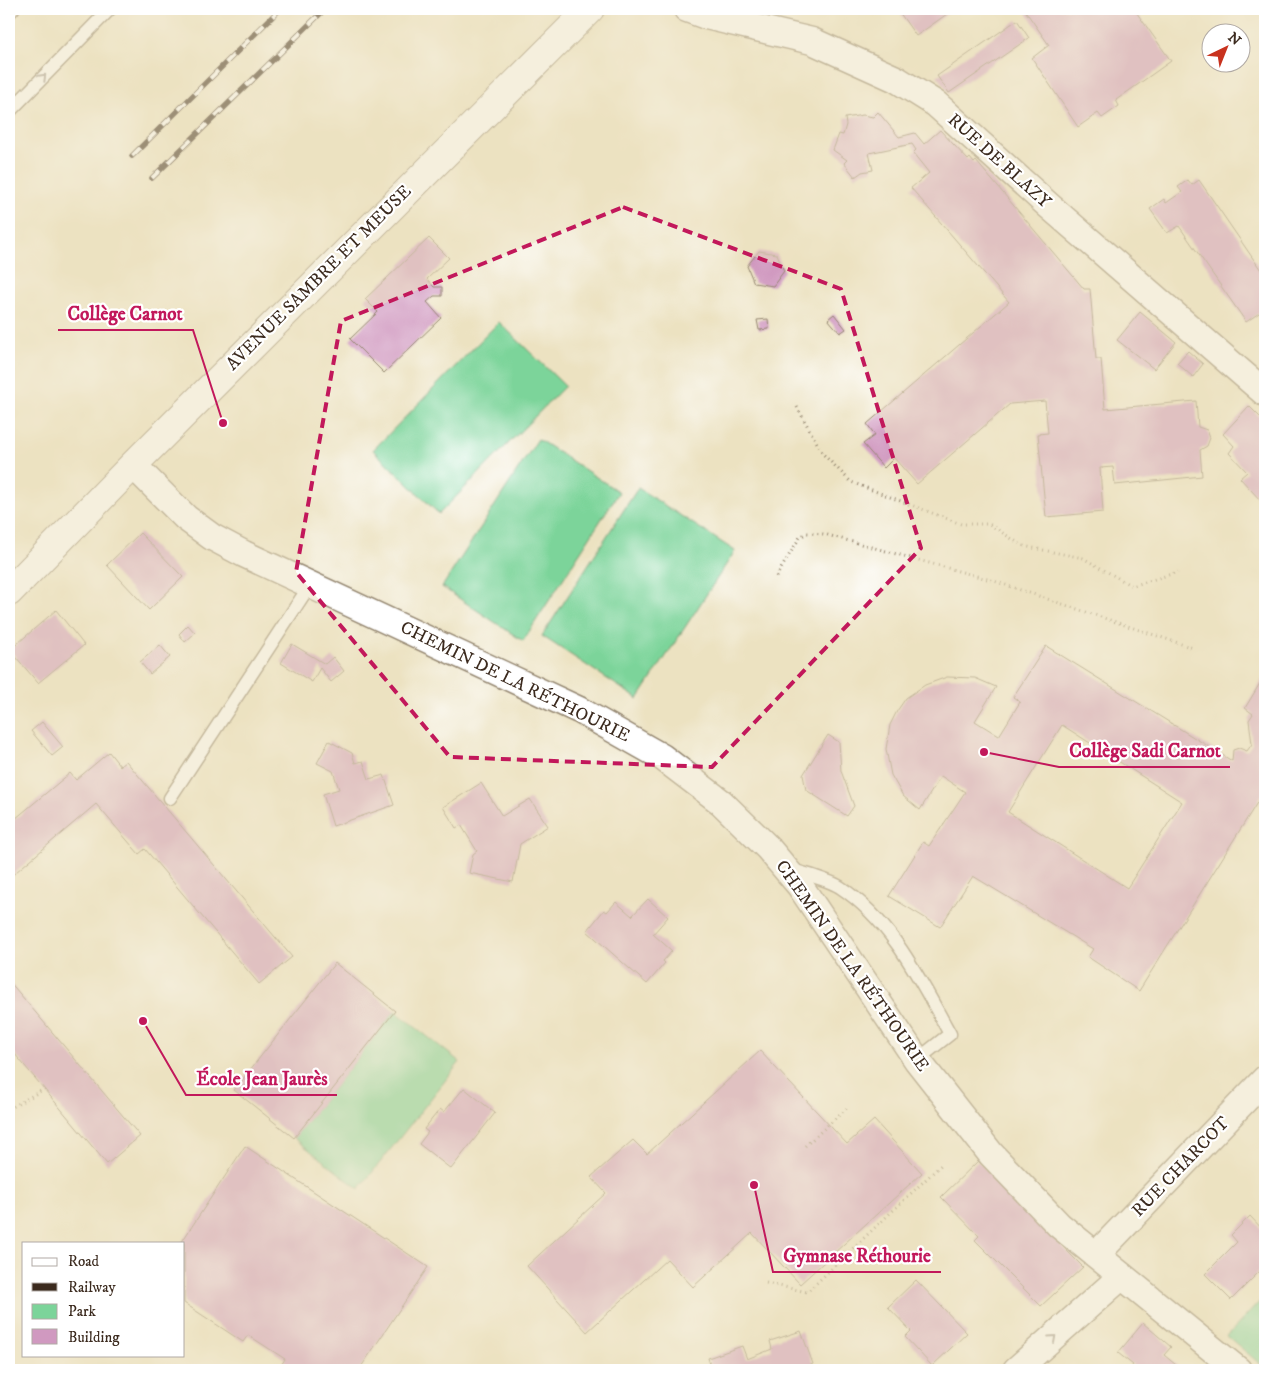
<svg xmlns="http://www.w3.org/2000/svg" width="1274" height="1379" viewBox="0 0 1274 1379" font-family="'IM FELL DW Pica',serif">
  <rect width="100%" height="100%" fill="#fff"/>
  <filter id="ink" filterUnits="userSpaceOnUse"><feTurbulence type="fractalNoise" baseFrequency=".02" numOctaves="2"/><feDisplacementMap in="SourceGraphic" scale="10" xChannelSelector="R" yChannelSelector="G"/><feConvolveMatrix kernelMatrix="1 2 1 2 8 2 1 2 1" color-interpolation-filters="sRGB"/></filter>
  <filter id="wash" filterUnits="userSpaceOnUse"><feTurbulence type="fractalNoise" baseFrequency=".0096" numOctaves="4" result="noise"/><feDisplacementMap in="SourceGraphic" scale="20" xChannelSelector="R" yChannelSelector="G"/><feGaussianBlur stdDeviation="1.12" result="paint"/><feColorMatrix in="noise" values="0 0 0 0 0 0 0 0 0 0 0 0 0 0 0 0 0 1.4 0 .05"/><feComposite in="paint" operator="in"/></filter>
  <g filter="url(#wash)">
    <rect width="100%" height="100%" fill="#ece2c1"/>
    <path fill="#7cd49a" stroke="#5c7f5c" d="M499 322 565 386 439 514 373 450Z
      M538 439 619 492 523 641 442 587Z
      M638 488 735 551 638 699 542 636Z
      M395 1011 460 1062 359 1189 294 1138Z
      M1265 1296V1368L1227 1336Z"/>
    <g id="blocks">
      <path fill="#d099c0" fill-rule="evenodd" d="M897 9H954L916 36Z
        M1024 9H1134L1171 61 1116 100 1119 106 1102 118 1098 113 1078 127 1032 58 1049 45Z
        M1017 20 1029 38 949 93 937 76Z
        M878 112 899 137 915 133 924 144 940 130 968 160 970 158 974 163 976 161 1084 289H1090L1096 359H1101L1105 409 1196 401 1198 427 1207 430 1210 438 1207 446 1200 450 1202 476 1115 485 1113 467 1100 468 1103 512 1046 517 1038 434 1048 433 1045 401 1010 404 917 484 894 458 884 468 863 444 875 435 867 424 1009 302 911 188 929 173 913 153 916 150 912 144 869 153 873 170 862 172 855 177 844 163 847 160 833 150 839 134 843 135 846 125 845 118 863 115 873 117Z
        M1188 180 1192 185 1199 180 1265 276V309L1246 322 1179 226 1167 233 1150 209 1164 199 1166 203 1182 192 1178 187Z
        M429 238 449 258 427 279 434 287H442V296H434L427 302 441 318 384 373 350 339 378 312 365 299Z
        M759 251 777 254 784 271 773 286 754 283 747 266Z
        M1140 312 1176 342 1154 369 1117 340Z
        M834 314 846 329 840 333 828 319Z
        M768 319 769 329 759 330 757 320Z
        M1188 351 1203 364 1193 377 1177 363Z
        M1249 406 1265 422V497L1261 501 1240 478 1247 472 1229 453 1234 446 1223 434Z
        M140 533 183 577 149 610 107 565Z
        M56 610 84 645 38 683 10 650Z
        M188 625 195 633 185 642 179 634Z
        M292 644 325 664 333 657 344 671 331 682 320 668 312 682 281 663Z
        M160 645 170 657 150 674 140 662Z
        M1046 646 1232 761 1233 750 1239 748 1247 751 1252 744 1249 720 1253 714 1245 708 1265 675V790L1139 991 1088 957 1093 949 973 876 940 927 889 896 923 842 929 846 965 792 941 776 920 810 903 796 891 775 886 749 890 725 897 711 906 698 925 685 947 677 975 678 996 687 975 721 999 736 1020 702 1013 697ZM1062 725 1182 802 1127 888 1008 812Z
        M42 722 63 747 52 756 31 731Z
        M828 735 839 742 841 771 854 806 847 816 806 790 803 775Z
        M329 741 352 753 355 763 363 761 369 779 384 775 394 805 333 826 323 794 339 789 333 771 317 763Z
        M109 752 120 766 126 761 292 957 259 984 145 849 139 854 96 804 9 878V824L70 773 76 780Z
        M481 783 502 816 530 799 548 826 520 844 513 882 469 873 473 854 477 851 461 825 456 828 443 807Z
        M648 899 668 917 653 934 672 951 663 961 665 963 647 984 587 931 604 910 607 912 616 902 632 916Z
        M335 963 395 1011 294 1138 234 1090Z
        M9 981 140 1136 107 1164 9 1047Z
        M760 1051 847 1144 874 1120 922 1173 800 1284 752 1233 693 1287 667 1259 587 1332 527 1266 606 1193 591 1177 633 1140 647 1154Z
        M464 1088 495 1113 451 1169 419 1144 428 1132 424 1129 440 1109 444 1112Z
        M245 1146 428 1267 359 1370H278L285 1359 248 1335 243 1342 184 1303V1243H181Z
        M978 1161 1083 1267 1041 1306 975 1240 979 1236 941 1197Z
        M1250 1216 1265 1232V1266L1231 1300 1205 1274 1237 1242 1231 1235Z
        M916 1280 967 1333 932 1366 905 1337 911 1331 888 1307Z
        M1143 1323 1171 1347 1164 1355 1182 1370H1129L1133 1365 1118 1353Z
        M801 1331 813 1364 800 1370H712L708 1358 742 1346 747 1359 772 1349 770 1341Z"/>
    </g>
  </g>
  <g filter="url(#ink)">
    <use href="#blocks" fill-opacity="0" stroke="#948670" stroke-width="1"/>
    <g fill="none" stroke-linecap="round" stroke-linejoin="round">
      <defs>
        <path id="service" d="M9 13 13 9
          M9 112 110 9
          M170 798 310 585
          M793 870C808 875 827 879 840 887 893 922 920 980 950 1034L917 1060"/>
        <path id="minor" d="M687 9 706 16 812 41 896 79 936 104 1048 205 1265 393
          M133 465 186 518 212 537 244 554 579 710 662 757 721 802 768 848 800 886 917 1060 991 1154 1059 1225 1238 1370
          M1096 1255 1265 1079
          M1016 1370 1122 1276"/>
        <path id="tertiary" d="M9 592 133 465 590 9"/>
      </defs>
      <use href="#service" stroke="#948670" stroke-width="15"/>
      <use href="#minor" stroke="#948670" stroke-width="29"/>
      <use href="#tertiary" stroke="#948670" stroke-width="30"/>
      <path stroke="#948670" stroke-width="3" stroke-dasharray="1 4" stroke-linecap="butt" d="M797 407 823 454 851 482 961 524H989L1023 546 1083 558 1132 586 1178 572
        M776 577 800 537 807 533 824 534 991 580 1193 648
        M9 1109 44 1089
        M805 1146 848 1107
        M766 1283 807 1292 941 1165"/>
      <use href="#service" stroke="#fff" stroke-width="12"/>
      <use href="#minor" stroke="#fff" stroke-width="26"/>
      <use href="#tertiary" stroke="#fff" stroke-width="28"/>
      <defs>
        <path id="rail" d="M132 156 280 9
          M152 178 325 9"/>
      </defs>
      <use href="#rail" stroke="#3b2a1e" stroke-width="5.5"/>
      <use href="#rail" stroke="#fff" stroke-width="4" stroke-dasharray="11" stroke-linecap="butt"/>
    </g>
    <defs><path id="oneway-chevron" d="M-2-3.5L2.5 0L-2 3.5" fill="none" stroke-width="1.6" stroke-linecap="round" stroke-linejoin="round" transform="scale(1.25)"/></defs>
    <g stroke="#a79f9a">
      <use href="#oneway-chevron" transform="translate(43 77) rotate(-45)"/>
      <use href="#oneway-chevron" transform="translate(1053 1338) rotate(-42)"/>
    </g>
  </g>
  <path d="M0 0H1274V1379H0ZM623 207 841 289 921 548 712 767 450 757 296 572 341 321Z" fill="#ece2c1" fill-opacity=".55" fill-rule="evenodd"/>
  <path fill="none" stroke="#c2185b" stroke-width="4" stroke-dasharray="10 6" stroke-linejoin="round" d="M623 207 841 289 921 548 712 767 450 757 296 572 341 321Z"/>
  <g text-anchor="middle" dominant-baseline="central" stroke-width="4.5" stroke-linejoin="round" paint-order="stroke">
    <g font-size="18" fill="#3b2a1e" stroke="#fff">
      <text transform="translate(999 161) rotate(42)">RUE DE BLAZY</text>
      <text transform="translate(319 278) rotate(-45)">AVENUE SAMBRE ET MEUSE</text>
      <text transform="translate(515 682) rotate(26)">CHEMIN DE LA RÉTHOURIE</text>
      <text transform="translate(852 966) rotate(55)">CHEMIN DE LA RÉTHOURIE</text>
      <text transform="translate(1181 1167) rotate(-46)">RUE CHARCOT</text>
    </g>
  </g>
  <path fill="none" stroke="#c2185b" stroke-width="2" d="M223 423L193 330H58M984 752L1059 767H1230M143 1021L186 1095H337M754 1185L773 1272H941"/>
  <g fill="#c2185b" stroke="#fff" stroke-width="2">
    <circle cx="223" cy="423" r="5"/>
    <circle cx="984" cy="752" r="5"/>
    <circle cx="143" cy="1021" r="5"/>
    <circle cx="754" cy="1185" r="5"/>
  </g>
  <g font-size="19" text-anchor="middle" font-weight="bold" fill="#c2185b" stroke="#fff" stroke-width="4.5" stroke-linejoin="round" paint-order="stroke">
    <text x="125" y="320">Collège Carnot</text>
    <text x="1145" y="757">Collège Sadi Carnot</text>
    <text x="262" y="1085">École Jean Jaurès</text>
    <text x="857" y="1262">Gymnase Réthourie</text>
  </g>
  <rect width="1274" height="1379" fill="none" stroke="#fff" stroke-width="30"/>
  <rect x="22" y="1242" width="162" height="115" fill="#ffffff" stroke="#b1aaa5"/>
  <rect x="32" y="1258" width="25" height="8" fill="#ffffff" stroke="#b1aaa5"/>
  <text x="68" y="1266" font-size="15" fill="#3b2a1e">Road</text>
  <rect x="32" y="1283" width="25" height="8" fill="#3b2a1e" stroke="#b1aaa5"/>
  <text x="68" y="1292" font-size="15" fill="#3b2a1e">Railway</text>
  <rect x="32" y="1304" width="25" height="15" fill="#7cd49a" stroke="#b1aaa5"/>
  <text x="68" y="1316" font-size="15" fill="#3b2a1e">Park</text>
  <rect x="32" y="1329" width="25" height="15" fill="#d099c0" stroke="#b1aaa5"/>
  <text x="68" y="1342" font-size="15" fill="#3b2a1e">Building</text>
  <g transform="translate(1226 48) rotate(43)"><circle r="24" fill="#ffffff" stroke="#b1aaa5"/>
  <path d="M0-4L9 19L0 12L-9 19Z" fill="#c8321e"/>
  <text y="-8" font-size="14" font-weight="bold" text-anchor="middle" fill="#3b2a1e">N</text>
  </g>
</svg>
